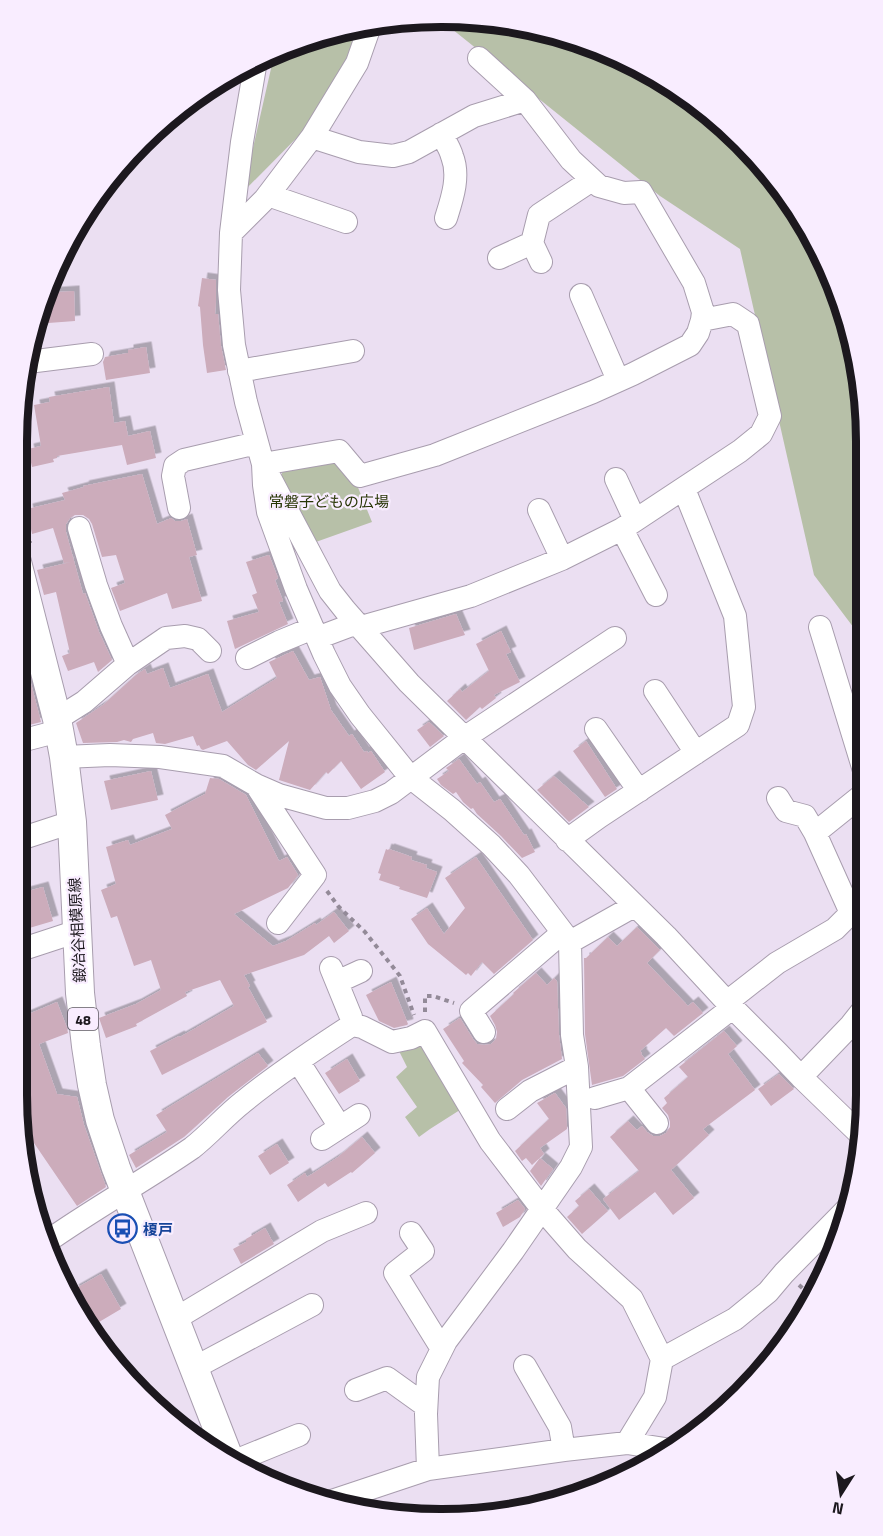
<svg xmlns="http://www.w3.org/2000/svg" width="883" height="1536" viewBox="0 0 883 1536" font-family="'Titillium Web','Noto Sans JP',sans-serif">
  <defs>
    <filter id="shadow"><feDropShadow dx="5.5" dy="-5.5" stdDeviation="0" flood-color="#0004"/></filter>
  </defs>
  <rect width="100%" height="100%" fill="#ebdff2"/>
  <path fill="#e2d2eb" d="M17 623 27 660 20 662 25 678 17 680Z"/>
  <path fill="#b7c0a8" d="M437 17 524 25 604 49 677 88 742 141 809 229 812 235 823 289 841 299 844 305 866 413V644L814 575 740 249 660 196Z
    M378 23 346 88 243 192 275 51 358 25Z
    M334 458 357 485 372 522 313 543 281 477 284 466Z
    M423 1038 463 1108 430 1129 419 1137 405 1117 417 1107 396 1077 407 1067 398 1049Z"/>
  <path fill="#ccacbb" filter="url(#shadow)" d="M202 278 216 280V301L215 314H218L221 346 226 370 207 373 203 345 200 307 198 306Z
    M74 291 75 321 35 324 39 305 45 293Z
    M146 347 150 373 106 380 103 362 105 357 128 353V350Z
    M109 387 114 423 125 421 128 436 150 431 156 458 127 465 122 445 57 456V458L53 459 54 462 32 467 28 449 41 446 34 405 50 402 49 397Z
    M142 474 157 524 171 518 175 521H181L187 519 197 555 189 557 202 601 172 609 167 593 120 611 111 588 125 583 116 555 102 557 92 524 89 519 83 515H75L70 518 66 524V532L83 594 85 593 99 632 112 660 98 672 94 662 68 671 62 656 70 653 56 592 44 595 37 570 71 562 64 563 53 528 32 534 27 509 65 500 62 493 84 487 83 486Z
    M269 555 278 578 275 580 283 601 279 602 288 624 235 649 227 621 259 612 252 595 257 593 246 562Z
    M456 614 465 635 414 650 409 628Z
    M501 631 511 652 506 654 520 682 494 695 496 698 482 709 480 707 466 720 447 701 460 689 462 692 489 671 476 644Z
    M293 651 309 680 320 677 331 710 349 736 352 734 364 752 367 751 368 753 371 751 385 772 361 789 341 761 328 774 326 772 310 790 279 780 289 741 256 770 248 765 227 741 203 750 201 749 199 745 197 746 193 736 165 744 156 743 153 733 133 739 131 742 124 740 117 742 83 743 76 723 103 705 136 675 145 669 147 674 163 668 170 688 208 674 222 712 277 678 269 662Z
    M29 676 41 722 17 728V680Z
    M429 722 444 736 430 747 417 730Z
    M586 741 617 789 605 797 573 751Z
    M459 759 477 784 480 782 494 802 500 799 524 835 526 834 535 852 522 858 501 836 477 814 473 808 471 809 463 802 456 792 453 794 441 785 437 779 449 771 446 768Z
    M151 771 158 800 111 810 104 781Z
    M554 776 589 807 569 822 537 790Z
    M210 778 219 779 246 795 279 861 287 857 298 875 288 888 234 914 273 946 286 941 315 923 316 925 334 912 349 931 334 943 329 936 304 955 244 975 250 986 248 987 267 1022 162 1075 150 1051 179 1036 180 1037 234 1006 220 980 185 992 187 996 136 1024 137 1026 106 1038 99 1018 136 1004 161 990 151 960 134 966 117 916 111 918 101 890 116 884 106 847 128 840 130 845 172 829 165 815 205 794Z
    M386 849 388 850 389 849 412 857 411 860 427 865 426 868 437 872 427 898 399 889 400 887 379 880 381 874 378 873Z
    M476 857 533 940 494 974 482 962 471 976 468 973 466 975 428 944 411 919 427 908 444 934 465 908 445 878Z
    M43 887 53 921 26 929 17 894Z
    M637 927 660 950 647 963 688 1006 693 1002 703 1013 674 1036 666 1028 640 1051 642 1053 641 1054 645 1059 623 1076 592 1085 585 1034 584 958H586L608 937 617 946Z
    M536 973 547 985 554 978 557 981 559 1035 562 1059 522 1080 495 1103 481 1087 483 1085 462 1063 464 1061 443 1029 460 1018 473 1039 477 1044 484 1045 491 1044 496 1039 497 1032 495 1025 490 1016 514 994 513 993Z
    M391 982 408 1024 407 1025 394 1028 379 1021 366 995Z
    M57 1002 67 1028 68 1033 39 1044 57 1094 77 1097 84 1125 106 1187 77 1206 21 1124 20 1117 27 1114 17 1087V1019Z
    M724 1031 737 1046 728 1054 755 1090 703 1129 709 1135 671 1170 694 1198 673 1215 655 1192 619 1220 603 1199 639 1171 610 1137 628 1121 637 1130 642 1126 647 1132 653 1136H660L666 1133 670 1127V1122L668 1115 662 1108 667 1103 664 1098 688 1077 679 1067Z
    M258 1053 268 1066 228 1097 184 1137 136 1168 129 1155 167 1132 156 1115Z
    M347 1059 360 1081 339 1094 325 1073Z
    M779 1074 794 1089 771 1106 758 1089Z
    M555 1093 566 1108 567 1129 540 1148 544 1154 532 1165 526 1158 522 1161 515 1151 549 1119 537 1103Z
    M362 1137 375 1153 352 1173 351 1172 328 1187 325 1183 298 1202 287 1185 305 1173 307 1177 312 1174 338 1157Z
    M277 1144 289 1163 270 1175 258 1156Z
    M540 1158 553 1169 541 1186 530 1171Z
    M589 1189 608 1211 582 1234 567 1217 579 1206 575 1201Z
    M518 1200 525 1209 520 1217 503 1227 496 1213Z
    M265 1228 274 1244 241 1264 233 1249 246 1242V1239Z
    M101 1274 121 1309 94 1325 73 1290Z"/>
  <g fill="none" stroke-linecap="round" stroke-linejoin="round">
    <defs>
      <path id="minor" d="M256 61 242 142 237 183 231 233 229 290 234 345 246 402 263 464 264 485 268 512 296 589 324 654 340 686 360 715 410 777 452 810 491 845 519 875 570 942 572 1035 577 1067 581 1147 571 1167 513 1251 446 1341 428 1377 426 1414 428 1469
        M441 134C445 141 450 148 452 156 460 176 452 199 446 218
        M312 137 359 152 393 156 409 152 474 116 525 100
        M268 195 346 222
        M231 233 265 199 312 137 357 63 371 23
        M532 243 541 262
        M499 258 532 243 539 215 592 180
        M581 295 618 380
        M28 362 92 354
        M239 371 353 351
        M263 464 339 451 360 476 435 455 593 392 633 374 690 345 698 333 702 320 703 312 694 283 641 192 624 193 599 186 571 160 525 100 479 58
        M268 474 330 591 345 610 409 683 666 936 727 1002 778 1053 801 1077 863 1137
        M616 479 635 520
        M179 508 173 476 175 466 184 460 257 443
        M539 510 562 559
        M79 528 96 585 111 626 128 664
        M622 529 656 595
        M361 627 471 596 562 559 622 529 740 451 761 434 770 416 748 324 733 314 702 320
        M820 627 866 777
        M317 638 357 623
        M247 658 279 642 313 628
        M655 691 696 753
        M57 719 84 702 128 664 166 638 185 636 198 639 210 651
        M596 729 639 791
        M17 742 59 731
        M64 757 110 755 160 757 223 766 256 785 279 795 326 808H348L375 801 391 793 464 738 615 638
        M256 785 315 875 278 923
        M778 798 786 811 805 816 815 833 851 913
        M815 833 866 792
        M17 840 72 822
        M567 840 599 817 738 725 744 707 735 616 684 489
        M570 942 634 906
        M17 951 78 931
        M331 968 351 1017 352 1025
        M337 982 361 971
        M727 1002 777 963 835 929 851 913 866 902
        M484 1032 471 1011 562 933
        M298 1061 340 1127
        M801 1077 851 1025 866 1006
        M629 1088 657 1123
        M595 1098 629 1088 732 1008
        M507 1109 530 1091 577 1067
        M322 1139 359 1115
        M411 1233 423 1251 395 1273 442 1349
        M45 1243C93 1209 144 1181 192 1148 210 1134 225 1116 243 1102 277 1074 315 1049 352 1025L362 1027 392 1042 411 1038 425 1031 490 1141 542 1209 577 1249 632 1299 662 1359
        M175 1319 322 1231 366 1213
        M525 1366 560 1427 564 1450
        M194 1368 312 1305
        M356 1390 387 1378 426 1406
        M627 1443 655 1397 662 1359 735 1319 768 1292 784 1273 848 1208
        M235 1461 299 1435
        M326 1503 428 1469 564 1450 627 1443 665 1449"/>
      <path id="major" d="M17 562 57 719 64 757 72 822 80 993 86 1046 92 1085 100 1120 116 1168 229 1458"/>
    </defs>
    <use href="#minor" stroke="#a89dae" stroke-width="24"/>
    <use href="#major" stroke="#a89dae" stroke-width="30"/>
    <path stroke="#938a98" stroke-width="4" stroke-dasharray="4.5 4.5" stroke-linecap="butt" d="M17 489 28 532 30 543
      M17 711 31 707
      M327 891 338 906 365 932 400 976 414 1015
      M425 1012V996H433L454 1003
      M799 1285 812 1297"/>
    <use href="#minor" stroke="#fff" stroke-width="22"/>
    <use href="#major" stroke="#fff" stroke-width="28"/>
  </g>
  <defs>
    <symbol id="bus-ring" viewBox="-11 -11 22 22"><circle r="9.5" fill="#f9edff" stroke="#1a4fb4" stroke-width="1.5"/><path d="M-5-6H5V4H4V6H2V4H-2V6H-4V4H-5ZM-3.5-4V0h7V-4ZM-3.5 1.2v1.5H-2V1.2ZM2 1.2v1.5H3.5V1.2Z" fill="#1a4fb4"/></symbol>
  </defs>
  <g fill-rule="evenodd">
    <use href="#bus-ring" x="106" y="1212" width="33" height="33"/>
  </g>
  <g text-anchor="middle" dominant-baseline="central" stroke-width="4.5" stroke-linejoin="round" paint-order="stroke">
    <rect fill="#f9edff" stroke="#5e5862" stroke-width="1.5" x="68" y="1008" width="30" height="22" rx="4.5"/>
    <g font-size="14" font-weight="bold" fill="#1c181e">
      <text x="83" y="1019">48</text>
    </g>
    <g font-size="15" fill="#273505" stroke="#f9edff">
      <text x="329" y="501">常磐子どもの広場</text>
    </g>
    <g font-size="15" fill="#1c181e" stroke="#f9edff">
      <text transform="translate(77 930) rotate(-93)">鍛冶谷相模原線</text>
    </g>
    <g font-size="15" font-weight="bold" fill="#164399" stroke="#f9edff" text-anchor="start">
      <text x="143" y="1229">榎戸</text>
    </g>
  </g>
  <path d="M0 0H883V1536H0ZM441 27H442A414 414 0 0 1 856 441V1095A414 414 0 0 1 442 1509H441A414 414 0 0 1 27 1095V441A414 414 0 0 1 441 27Z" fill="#f9edff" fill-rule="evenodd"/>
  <path fill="none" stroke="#1c181e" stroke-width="8" d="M441 27H442A414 414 0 0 1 856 441V1095A414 414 0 0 1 442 1509H441A414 414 0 0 1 27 1095V441A414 414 0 0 1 441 27Z"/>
  <g transform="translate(841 1494) rotate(192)" stroke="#f9edff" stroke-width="4.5" paint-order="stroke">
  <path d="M0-4.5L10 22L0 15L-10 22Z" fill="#1c181e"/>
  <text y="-9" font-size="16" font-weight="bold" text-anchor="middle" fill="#1c181e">N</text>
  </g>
</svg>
